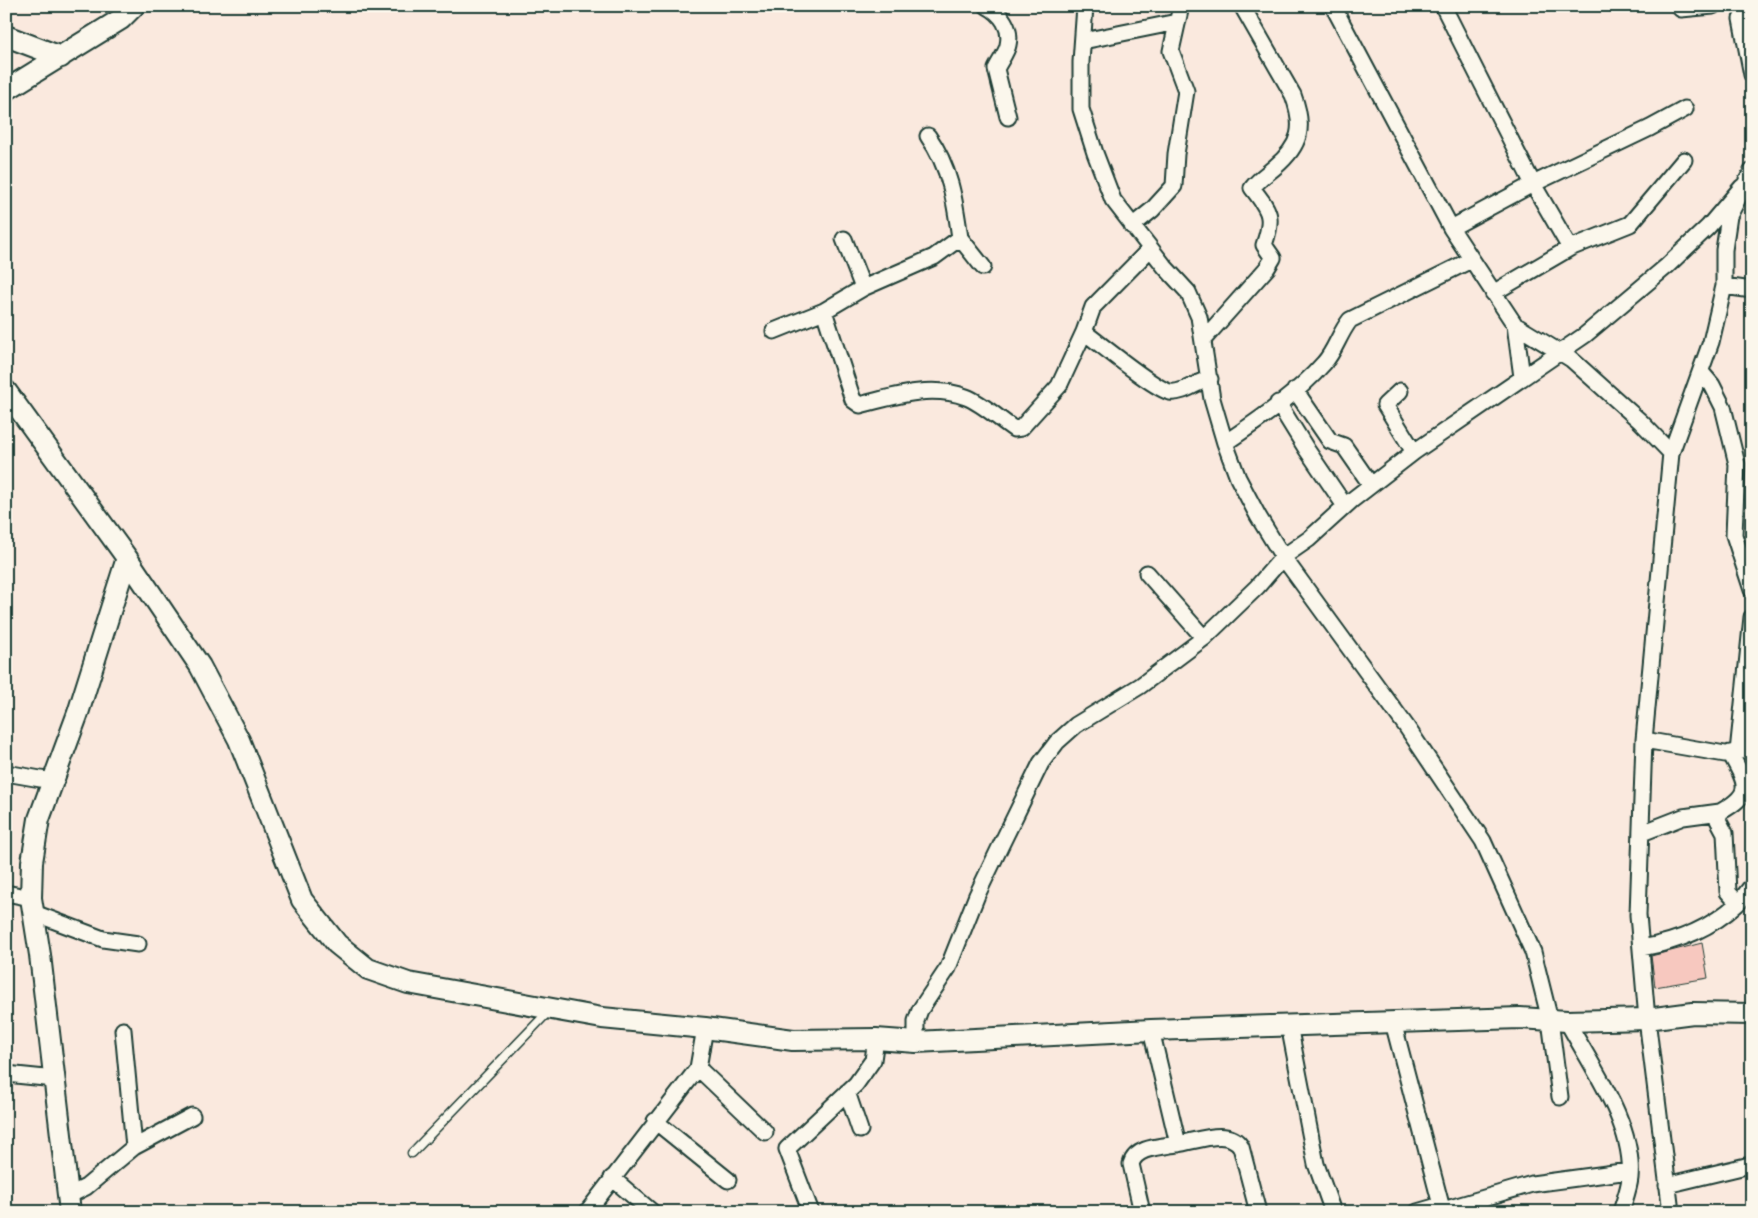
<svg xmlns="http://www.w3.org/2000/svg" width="1758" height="1218" viewBox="0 0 1758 1218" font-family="Mynerve,sans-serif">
  <rect width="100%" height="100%" fill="#fae9de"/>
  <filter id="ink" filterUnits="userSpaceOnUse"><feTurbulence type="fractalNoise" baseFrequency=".02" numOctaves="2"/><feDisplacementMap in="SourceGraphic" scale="10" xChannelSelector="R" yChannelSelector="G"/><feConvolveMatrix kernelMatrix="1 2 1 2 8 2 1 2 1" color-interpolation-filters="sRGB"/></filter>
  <g filter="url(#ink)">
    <path fill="#f7c8bf" stroke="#1f3d34" d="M1702 943 1708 978 1655 987 1651 956Z"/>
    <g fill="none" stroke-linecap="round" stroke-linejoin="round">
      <defs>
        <path id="lane" d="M412 1153 549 1011"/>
        <path id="street" d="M987 6C1001 13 1012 28 1008 45 1007 52 999 62 996 69L1008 117
          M1085 6 1081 62V109L1095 153 1113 200 1165 267 1188 292 1199 317 1212 399 1225 443 1238 478 1258 516 1283 557 1406 726 1483 841 1533 952 1550 1020 1560 1097
          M1333 6 1451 228 1515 325 1571 359 1641 422 1671 453 1644 740 1638 915 1647 1019 1671 1212
          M1443 6 1533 184 1650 128 1685 109
          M1748 6 1741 19 1752 75
          M1681 9 1713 6
          M1083 41 1177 22
          M1132 226 1152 210 1174 186 1176 154 1186 91 1171 51 1181 6
          M1451 228 1533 184 1570 248
          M960 238 983 267
          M844 239 863 288
          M1724 286 1752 290
          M1493 293 1570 248 1630 224 1684 160
          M824 311 853 400 860 405C894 396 931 384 966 397 982 403 999 419 1014 429L1021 428 1059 386 1084 332 1093 307 1150 249
          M1515 325 1522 377
          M774 331 824 311 863 288 934 257 960 238C955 201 950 167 928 136
          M1084 332C1099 343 1156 390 1170 392 1183 394 1197 381 1210 379
          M1203 340 1267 268 1273 258 1264 245C1274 217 1270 211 1252 188 1259 179 1267 174 1275 167 1301 145 1305 127 1293 95L1242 6
          M1701 372 1712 385 1723 407 1737 464 1734 535 1752 590
          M1295 390 1330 441 1344 446 1371 485
          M1400 391 1385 405 1414 452
          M1278 403 1307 450 1345 506
          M1225 443C1259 420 1297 394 1324 363 1335 351 1339 334 1350 320L1471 260
          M1671 453 1711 342 1724 286V250L1729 216 1752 171
          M1147 573 1204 638
          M1644 740 1725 754 1752 749
          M1738 752 1752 617
          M1730 753C1746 783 1755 793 1720 812L1718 820 1725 833 1728 892 1738 903
          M6 773 52 781
          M1642 833 1683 817 1720 812
          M6 893 31 898
          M34 913 103 939 138 944
          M1641 948C1677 942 1710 929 1737 904 1743 899 1747 891 1752 886
          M1567 1021C1591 1066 1635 1125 1630 1178 1629 1189 1624 1201 1621 1212
          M1393 1022 1441 1205 1417 1212
          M1289 1025 1316 1164 1333 1212
          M123 1030 134 1147
          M1151 1030 1178 1144C1197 1141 1230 1127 1241 1147L1258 1212
          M916 1042V1021L920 1010 948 968 977 895 1001 845 1041 763 1057 742 1076 725 1140 686 1204 638 1257 587 1283 557 1309 539 1352 500 1414 452 1585 335 1667 266 1708 227 1742 187
          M698 1068 765 1132
          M6 1074 55 1079
          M847 1092 860 1130
          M655 1121 728 1180
          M612 1178 652 1212
          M1667 1185 1750 1165 1752 1169
          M68 1196 86 1187 134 1147 192 1116
          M1441 1205 1443 1210 1532 1184 1629 1171
          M587 1212 698 1068 705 1028
          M811 1212 787 1149 856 1084 873 1060 876 1039
          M1142 1212 1131 1164C1136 1146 1162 1147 1178 1144"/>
        <path id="secondary" d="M6 36 61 57
          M6 90 121 19 134 6
          M6 391 127 558 200 666 239 740 302 900 337 944 368 969 408 983 602 1018 705 1028 793 1040 876 1039 916 1042 1151 1030 1520 1018 1567 1021 1647 1019 1693 1013 1752 1014
          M70 1212 40 955 31 898 32 862 39 819 78 713 127 558"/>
      </defs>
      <use href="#lane" stroke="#1f3d34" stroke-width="11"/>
      <use href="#street" stroke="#1f3d34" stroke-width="19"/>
      <use href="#secondary" stroke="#1f3d34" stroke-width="24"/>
      <use href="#lane" stroke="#fbf7ec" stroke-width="8"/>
      <use href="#street" stroke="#fbf7ec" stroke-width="15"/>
      <use href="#secondary" stroke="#fbf7ec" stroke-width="20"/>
    </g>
  </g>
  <rect width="1758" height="1218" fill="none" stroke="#fbf7ec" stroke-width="25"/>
  <rect x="12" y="12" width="1733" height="1193" fill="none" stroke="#1f3d34" stroke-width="2" filter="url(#ink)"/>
</svg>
